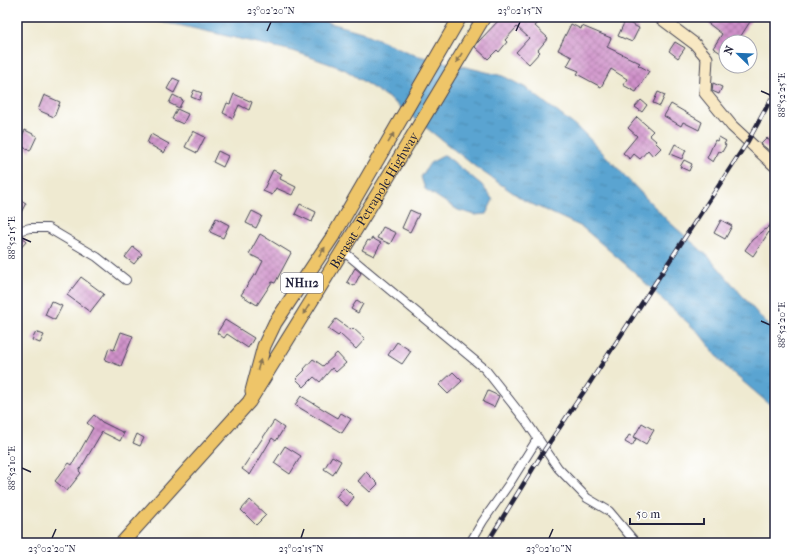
<svg xmlns="http://www.w3.org/2000/svg" width="792" height="560" viewBox="0 0 792 560" font-family="'IM FELL French Canon',serif">
  <defs>
    <pattern id="water-ripples" width="26" height="14" patternUnits="userSpaceOnUse"><rect width="26" height="14" fill="#5aa4d1"/><path d="M2 4q2-2 4 0t4 0M15 11q2-2 4 0t4 0" fill="none" stroke="#4a85ab"/></pattern>
    <pattern id="building-cross-hatch" width="8" height="8" patternUnits="userSpaceOnUse"><rect width="8" height="8" fill="#cf91c9"/><path d="M0 0l8 8M0 8l8-8" fill="none" stroke="#a876a4"/></pattern>
  </defs>
  <rect width="100%" height="100%" fill="#fff"/>
  <filter id="ink" filterUnits="userSpaceOnUse"><feTurbulence type="fractalNoise" baseFrequency=".025" numOctaves="2"/><feDisplacementMap in="SourceGraphic" scale="8" xChannelSelector="R" yChannelSelector="G"/><feConvolveMatrix kernelMatrix="1 2 1 2 8 2 1 2 1" color-interpolation-filters="sRGB"/></filter>
  <filter id="wash" filterUnits="userSpaceOnUse"><feTurbulence type="fractalNoise" baseFrequency=".012" numOctaves="4" result="noise"/><feDisplacementMap in="SourceGraphic" scale="16" xChannelSelector="R" yChannelSelector="G"/><feGaussianBlur stdDeviation="0.9" result="paint"/><feColorMatrix in="noise" values="0 0 0 0 0 0 0 0 0 0 0 0 0 0 0 0 0 1.4 0 .05"/><feComposite in="paint" operator="in"/></filter>
  <g filter="url(#wash)">
    <rect width="100%" height="100%" fill="#efead1"/>
    <path fill="url(#water-ripples)" stroke="#3e6386" d="M131 17H309L362 32 415 55 503 76 526 88 582 131 668 221 710 258 764 321 775 331V409L726 367 699 333 664 301 632 270 582 227 525 201 477 168 390 99 344 69 293 51 183 26Z
      M445 155 482 185 493 200 486 214 475 215 458 210 425 189 421 177 430 163Z"/>
    <g id="blocks">
      <path fill="url(#building-cross-hatch)" d="M502 17H544L535 26 548 38 538 50 540 52 529 64 516 52 529 38 517 27 505 40 507 42 499 52 497 50 488 59 475 47 478 42Z
        M700 17H753L737 42H726V56L713 48 722 34Z
        M625 21 639 28 632 42 618 36Z
        M571 24 581 29 582 26 611 38 607 47 640 63 638 65 649 71 636 92 623 85 627 79 611 69 601 87 577 74 579 71 567 66 572 57 558 50Z
        M675 42 685 48 678 58 669 51Z
        M173 78 180 81 174 93 167 89Z
        M713 83 722 87 719 94 712 91Z
        M194 90 202 93 199 100 191 97Z
        M658 92 665 95 660 106 653 103Z
        M234 94 252 102 249 110 239 105 233 118 223 113 227 103 230 104Z
        M44 95 60 102 54 117 38 110Z
        M173 95 183 100 179 108 169 103Z
        M641 100 647 105 642 112 635 107Z
        M671 104 702 122 699 130 683 122 681 126 664 116Z
        M177 109 188 114 183 124 172 119Z
        M637 117 653 131 649 135 656 141 655 142 661 148 653 156 648 150 640 159 634 154 630 159 623 153 637 136 628 128Z
        M25 130 37 136 30 151 18 144Z
        M193 131 205 137 197 153 185 147Z
        M151 134 169 144 164 153 147 143Z
        M719 137 726 141 724 144 726 145 722 152 719 151 713 162 707 158 715 140 717 141Z
        M767 138 775 147 771 152 761 144Z
        M675 144 686 150 682 159 670 154Z
        M218 151 228 156 223 167 213 162Z
        M684 160 692 164 689 171 680 167Z
        M273 170 282 174 280 179 296 187 292 195 276 188 272 195 263 191Z
        M17 198 26 203 17 220Z
        M300 204 316 212 312 222 295 214Z
        M410 210 419 214 410 232 402 228Z
        M252 211 262 216 256 228 246 223Z
        M216 218 229 225 223 238 210 232Z
        M721 220 732 226 725 239 714 233Z
        M771 225 773 226 753 256 745 250 752 240Z
        M383 227 396 233 390 244 377 238Z
        M260 234 291 253 275 283 272 282 257 305 241 295 254 275H256L263 261 249 254Z
        M17 236H21L27 241 17 252Z
        M372 238 381 243 374 256 362 250 368 240 370 241Z
        M133 247 142 254 134 264 125 257Z
        M355 268 361 273 354 286 347 282Z
        M81 277 104 294 90 312 67 295Z
        M357 300 363 304 358 313 351 309Z
        M51 301 62 306 55 320 45 315Z
        M336 319 351 330 353 328 365 339 356 349 340 334 338 336 328 329Z
        M225 320 254 338 248 348 227 334 224 338 217 333Z
        M36 332 44 335 40 343 32 340Z
        M121 332 133 336 121 366 105 360 109 348 114 350Z
        M397 342 411 351 402 364 388 355Z
        M337 353 346 363 336 372 332 368 320 382 314 377 304 387 296 379 305 370 304 369 313 359 323 366Z
        M453 372 462 381 448 394 439 385Z
        M488 391 499 396 494 407 483 402Z
        M301 396 338 418 341 413 351 419 342 433 295 405Z
        M94 415 102 422 124 433 120 441 102 432 79 471 81 473 67 491 55 481 69 463 72 465 93 428 87 423Z
        M274 421 284 428 276 441 272 438 250 475 242 469Z
        M642 423 654 430 646 444 634 437Z
        M137 434 144 438 140 446 133 443Z
        M629 435 636 439 632 446 625 442Z
        M285 446 301 456 290 474 274 463Z
        M332 456 341 461 333 475 324 469Z
        M366 472 378 484 370 492 358 481Z
        M344 487 354 497 347 506 336 497Z
        M250 500 266 515 256 525 241 510Z"/>
    </g>
  </g>
  <g filter="url(#ink)">
    <use href="#blocks" fill-opacity="0" stroke="#414052" stroke-width="1"/>
    <g fill="none" stroke-linecap="round" stroke-linejoin="round">
      <defs>
        <path id="minor" d="M17 231 30 228H48L97 257 126 280
          M343 251 485 369 526 421 558 468 587 498 609 511 636 543
          M470 543 483 521 509 484 538 438"/>
        <path id="secondary" d="M659 17 695 44 707 58 705 93 732 126 775 166"/>
        <g id="trunk">
          <path d="M252 391 264 346 275 323 335 233 460 17"/>
          <path id="s1" d="M122 543 249 402 385 182 484 17"/>
        </g>
      </defs>
      <use href="#minor" stroke="#414052" stroke-width="10"/>
      <use href="#secondary" stroke="#414052" stroke-width="13"/>
      <use href="#trunk" stroke="#414052" stroke-width="15"/>
      <use href="#minor" stroke="#fff" stroke-width="8"/>
      <use href="#secondary" stroke="#f8e8c3" stroke-width="11"/>
      <use href="#trunk" stroke="#eec569" stroke-width="13"/>
      <defs>
        <path id="rail" d="M487 543 545 449 587 387 748 141 775 92"/>
      </defs>
      <use href="#rail" stroke="#22223b" stroke-width="4.5"/>
      <use href="#rail" stroke="#fff" stroke-width="3" stroke-dasharray="9" stroke-linecap="butt"/>
    </g>
    <defs><path id="oneway-solid" d="M-6-.8H1V-3.2L6.5 0L1 3.2V.8H-6Z"/></defs>
    <g fill="#887452">
      <use href="#oneway-solid" transform="translate(459 58) rotate(121)"/>
      <use href="#oneway-solid" transform="translate(391 138) rotate(-60)"/>
      <use href="#oneway-solid" transform="translate(322 252) rotate(-57)"/>
      <use href="#oneway-solid" transform="translate(306 310) rotate(122)"/>
      <use href="#oneway-solid" transform="translate(259 365) rotate(-74)"/>
    </g>
  </g>
  <path fill="none" stroke="#22223b" stroke-width="1.5" d="M267 31 271 22M516 31 520 22M761 91 770 95M22 238 31 242M761 321 770 325M22 468 31 472M52 538 56 529M301 538 304 529M549 538 553 529"/>
  <g text-anchor="middle" dominant-baseline="central" stroke-width="3" stroke-linejoin="round" paint-order="stroke">
    <rect fill="#fff" stroke="#646476" stroke-width="1" x="281" y="273" width="42" height="20" rx="3"/>
    <g font-size="12" font-weight="bold" fill="#22223b">
      <text x="302" y="283">NH112</text>
    </g>
    <g font-size="13" fill="#22223b" stroke="#fff">
      <text stroke="none"><textPath href="#s1" startOffset="427">Barasat - Petrapole Highway</textPath></text>
    </g>
  </g>
  <rect width="792" height="560" fill="none" stroke="#fff" stroke-width="44"/>
  <g transform="translate(738 54) rotate(293)"><circle r="19" fill="#ffffff" stroke="#a7a7b1"/>
  <path d="M0-3L7 15L0 10L-7 15Z" fill="#1f6fb2"/>
  <text y="-6" font-size="11" font-weight="bold" text-anchor="middle" fill="#22223b">N</text>
  </g>
  <path d="M630 518v6h74v-6" fill="none" stroke="#22223b" stroke-width="2"/>
  <text x="636" y="518" font-size="12" fill="#22223b" stroke="#ffffff" stroke-width="3" paint-order="stroke">50 m</text>
  <rect x="22" y="22" width="748" height="516" fill="none" stroke="#22223b" stroke-width="1.5"/>
  <g font-size="10" text-anchor="middle" fill="#22223b">
    <text x="271" y="14">23°02'20"N</text>
    <text x="520" y="14">23°02'15"N</text>
    <text transform="translate(781 95) rotate(-90)" y="4">88°52'25"E</text>
    <text transform="translate(11 238) rotate(-90)" y="4">88°52'15"E</text>
    <text transform="translate(781 325) rotate(-90)" y="4">88°52'20"E</text>
    <text transform="translate(11 468) rotate(-90)" y="4">88°52'10"E</text>
    <text x="52" y="552">23°02'20"N</text>
    <text x="301" y="552">23°02'15"N</text>
    <text x="549" y="552">23°02'10"N</text>
  </g>
</svg>
